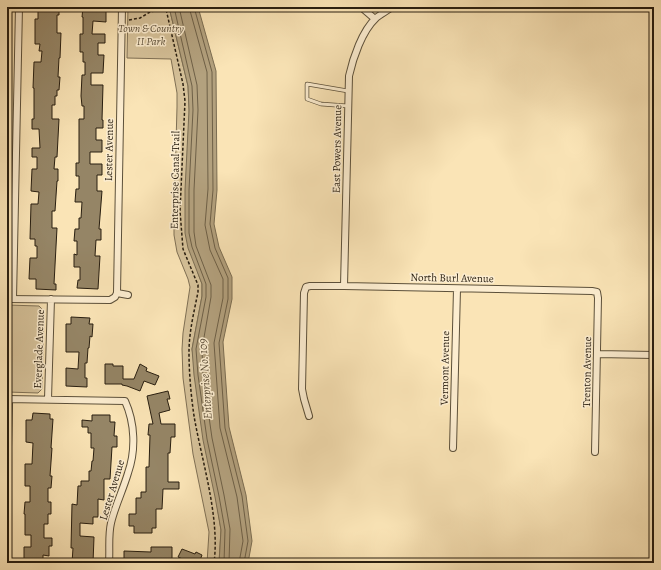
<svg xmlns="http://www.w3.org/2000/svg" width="661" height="570" viewBox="0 0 661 570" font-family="Alegreya,serif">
  <rect width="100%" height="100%" fill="#fae4b6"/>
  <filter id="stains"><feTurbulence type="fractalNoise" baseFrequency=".005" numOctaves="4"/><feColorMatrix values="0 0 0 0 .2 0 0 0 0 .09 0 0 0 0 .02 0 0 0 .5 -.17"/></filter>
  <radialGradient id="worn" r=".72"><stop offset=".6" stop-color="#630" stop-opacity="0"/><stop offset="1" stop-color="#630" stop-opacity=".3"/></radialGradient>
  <path fill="#d6c29a" stroke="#7f7055" d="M128 7H169L188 86 198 273 202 284V296L192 349 221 530 219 563H207L209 532 193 454 183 378 182 349 183 333 190 287 188 279 177 252 174 235V214L177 107V93L171 59 127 58Z
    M7 305 39 306 44 311 42 389 38 393 7 392Z"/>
  <path fill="#b3a17e" stroke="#7b6d52" d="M169 7H198L216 71 217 190 214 224 219 247 232 277V299L223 342 229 427 246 495 252 541 248 563H219L221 530 215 497 203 440 194 375 192 349 202 296V284L188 248 185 233V190L189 110 188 86Z"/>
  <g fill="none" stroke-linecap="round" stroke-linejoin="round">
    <path stroke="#6e6047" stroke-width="1" d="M174 7 192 86 193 110 189 190V233L192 247 206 284V297L196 349 198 375 207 439 219 496 225 530 224 563
      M179 7 197 85 198 110 194 190V232L196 246 211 285V297L202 349 203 375 212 438 224 495 230 529 229 563
      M189 7 207 72 208 189 205 225 210 250 223 279V298L214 343 220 428 237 497 243 541 239 563
      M194 7 212 72 213 190 210 224 215 248 228 278V299L219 343 225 428 242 496 248 541 244 563"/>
  </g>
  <path fill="#958566" stroke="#281e10" d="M83 7H101V10H106V22L93 21 92 34H105V43H98V55H104L103 73H91V85H103L102 120H103V128H96V140H102V152H90V164H102V175H97V191H102L99 229H101V240H96L95 256H100L98 289 77 288 78 280H80V267H74V254L77 255V241H74L75 229H79V218H81L82 202H75L76 189H79V176H76V163H79V119H84V106H82L81 96 82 75H85V62H83V52H80V34H83V17H82Z
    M38 9H59V15H57V33H61L60 58H59L58 77H60L59 90H57V96H55V105H52V119H59L57 157H55L54 169H58V181H57L55 211H52V228H57L54 284H56V290L36 289V279H29L30 258H37V246H35V239H30L31 204H38L39 192 31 191 32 169H37V157H32V148H40L39 129H32V119H34V88H33L34 62H41L42 51H39L40 44H35V19H38Z
    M71 317 90 318 89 324H93L92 337 90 336 89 348H88L87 363H85V378H87V387L66 386V368L78 369 79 352H66V324H71Z
    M105 364H113V366H123V379H134L140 364 147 368 146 371 159 376 155 385 144 381 140 391 127 386 122 385V384H105Z
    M168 391 170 399H167L170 410 159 413 161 424H175V437H171L170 453H168V482H179V489H163L162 509H156V528H152V533H134V526H129V514H136V498H141V492H146V467H149L150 435H148L149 424H153L147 396Z
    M33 413 50 414V419H53L51 448H52L50 476H52L51 488H48V502H51V514H48V524H44V538H52V546H49V556L43 555V563H24V547H31V535H25V514H24L25 502H30V486H25V464H32L33 443 26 442V420H32Z
    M92 415H110V422H115L114 436H117V447H112L110 479H104V500L98 499V517H93V524L80 523V536L94 537 93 563H72L73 548H71L72 504 77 505 78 486H81V481H89V471H91L92 461H93L94 448H91V433H88V427H82V420L92 421Z
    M151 547H172V563H124V551L151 552Z
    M182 549 195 554 196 552 202 555 199 563H186L187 561 178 557Z"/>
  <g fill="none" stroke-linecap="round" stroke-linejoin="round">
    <defs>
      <path id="service" d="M348 106 321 104 307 99V84L348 91"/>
      <path id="minor" d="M361 7 375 19
        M344 286 349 76C353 58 362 31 376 18 381 14 387 11 392 7
        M117 293 122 7
        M7 299 110 300 115 297 117 293 128 295
        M13 299 19 7
        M597 354 654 355
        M7 399 125 401C135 423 136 450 128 473 123 490 115 506 111 523 108 536 110 550 109 563
        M48 399 51 299
        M309 416 304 399 302 389 304 293 306 287 310 286H344L592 291 597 292 598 298 595 452
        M453 448 457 289
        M7 495 9 399"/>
    </defs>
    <use href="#service" stroke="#5c503a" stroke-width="4.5"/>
    <use href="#minor" stroke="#5c503a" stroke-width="8"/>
    <path stroke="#281e10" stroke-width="1.5" stroke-dasharray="3 2" stroke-linecap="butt" d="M129 20 140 18 150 12 166 9 183 84 185 101 180 211 183 249 198 285V292C194 312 189 332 189 352 189 373 191 395 194 416 202 462 220 517 214 563"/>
    <use href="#service" stroke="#fcedd0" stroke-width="3"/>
    <use href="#minor" stroke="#fcedd0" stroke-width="6"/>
  </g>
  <g text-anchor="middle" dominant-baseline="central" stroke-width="3" stroke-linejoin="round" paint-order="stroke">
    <g font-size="11" font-style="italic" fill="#5c4f39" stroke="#fcedd0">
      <text x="151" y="28">Town &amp; Country<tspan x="151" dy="13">II Park</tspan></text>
    </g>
    <g font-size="11" fill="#281e10" stroke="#fcedd0">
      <text transform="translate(337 149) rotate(-89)">East Powers Avenue</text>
      <text transform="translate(109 150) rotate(-89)">Lester Avenue</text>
      <text transform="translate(175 180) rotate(-89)">Enterprise Canal Trail</text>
      <text transform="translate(452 278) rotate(1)">North Burl Avenue</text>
      <text transform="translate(39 349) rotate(-88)">Everglade Avenue</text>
      <text transform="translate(445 368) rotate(-89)">Vermont Avenue</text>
      <text transform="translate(587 372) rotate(-89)">Trenton Avenue</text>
      <text transform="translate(112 490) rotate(-73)">Lester Avenue</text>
    </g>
    <g font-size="12" font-style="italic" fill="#60523c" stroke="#fcedd0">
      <text transform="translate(205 379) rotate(-94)">Enterprise No. 109</text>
    </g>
  </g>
  <rect width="661" height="570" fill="none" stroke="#fae4b6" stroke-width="24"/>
  <rect x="8" y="8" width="645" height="554" fill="none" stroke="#281e10" stroke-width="2"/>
  <rect x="12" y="12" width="637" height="546" fill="none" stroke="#281e10"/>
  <rect width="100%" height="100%" filter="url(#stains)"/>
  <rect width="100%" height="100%" fill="url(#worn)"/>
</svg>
